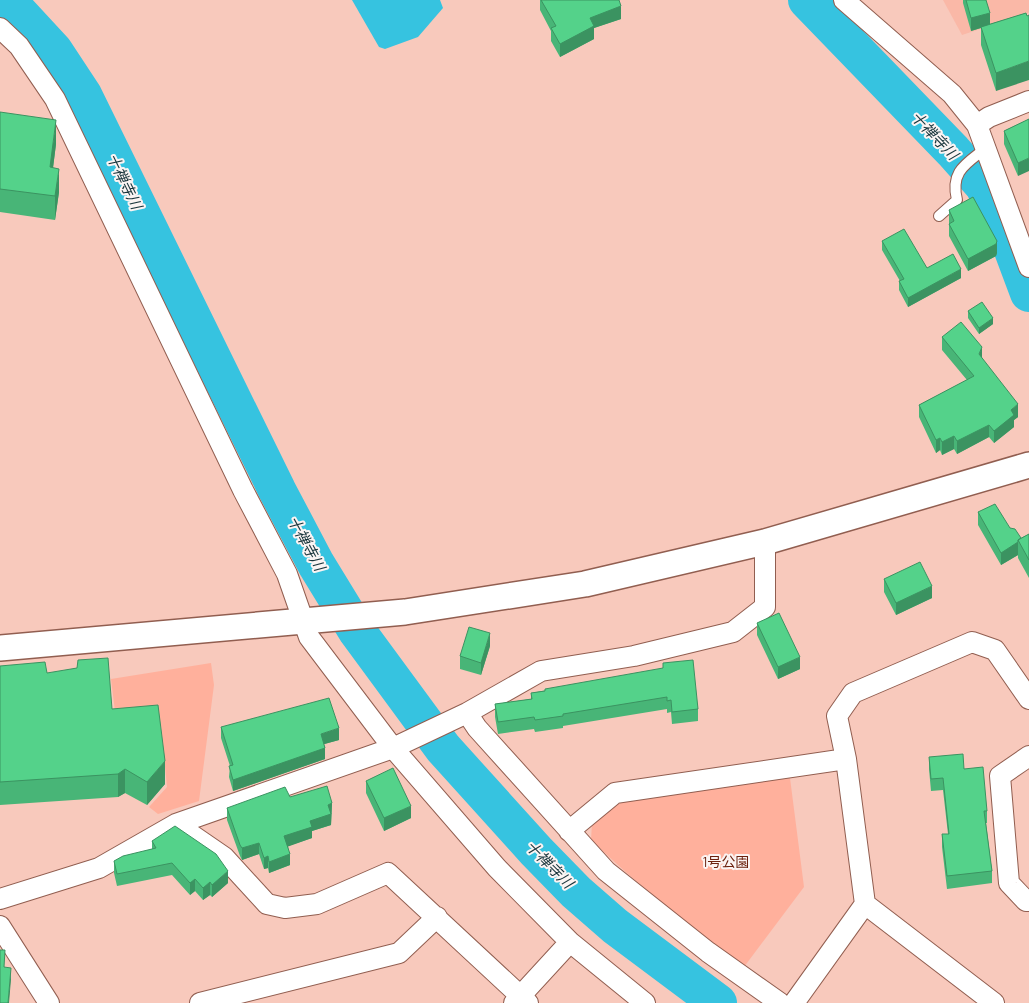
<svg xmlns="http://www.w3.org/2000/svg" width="1029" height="1003" viewBox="0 0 1029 1003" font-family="Barlow,'Noto Sans JP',sans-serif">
  <rect width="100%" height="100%" fill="#f8c9bc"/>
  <path fill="#fab8a7" d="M943 0H1029V13L962 35Z"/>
  <path fill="#ffb09c" d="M211 663 214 685 199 801 158 814 149 807 167 787 161 726 117 728 111 679Z
    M790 778 804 887 744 967C691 927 639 886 591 840L592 823 610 808 627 800Z"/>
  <path fill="#36c3e0" d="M352 0H440L443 8 418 37 385 49 379 47Z"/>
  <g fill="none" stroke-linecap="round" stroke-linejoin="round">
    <path stroke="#36c3e0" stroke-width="38" d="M7 0 54 51 83 95 277 490 316 564 357 631 443 748 536 851 576 892 615 926 718 1003
      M807 0 953 151 984 186 1008 237 1029 293"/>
    <defs>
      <path id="service" d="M939 216 957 200C950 171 966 164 986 148"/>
      <path id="minor" d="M844 0 952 94 977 125 1029 267
        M0 28 19 46 55 99 243 490 287 574 309 637 393 748 497 868 570 942 645 1003
        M977 125 989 117 1029 101
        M467 713 477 728 606 871 708 952 780 1003
        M1029 756 1000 776 1009 883 1026 901H1029
        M176 824 224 857 267 904 285 908 317 904 388 873 528 1003
        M569 831 615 793 846 759
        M0 899 99 868 176 824 393 748 467 713 541 671 634 656 733 632 765 607V542
        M865 904 994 1003
        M0 926 49 1003
        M200 1003 399 953 437 917
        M514 1003 570 942
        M794 1003 865 904 846 759 837 716 853 693 972 642 995 650 1029 699"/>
      <path id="tertiary" d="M0 648 405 612 585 584 765 542 1029 465"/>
    </defs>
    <use href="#service" stroke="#915e50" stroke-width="12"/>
    <use href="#minor" stroke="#915e50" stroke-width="22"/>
    <use href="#tertiary" stroke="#915e50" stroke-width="28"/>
    <use href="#service" stroke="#fff" stroke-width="10"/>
    <use href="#minor" stroke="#fff" stroke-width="20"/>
    <use href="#tertiary" stroke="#fff" stroke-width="25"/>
  </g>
  <path fill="#48b577" d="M540 0H619L621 19 594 28V39L560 57 551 41V31L540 10Z
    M963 0H986L990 24 1026 13 996 91 981 45V28L971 31 963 3Z
    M0 112 56 144 53 168 59 192 55 220 0 212Z
    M1029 119 1018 176 1004 144V131Z
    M949 210 997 253 996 256 968 271 949 236Z
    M882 241 927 268 961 278 908 307 899 290V281H900L882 250Z
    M968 311 993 324 979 334 968 318Z
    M942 337 982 359 1018 417 1014 420V427L994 443 989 437 957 454 954 449 942 455 940 450 936 453 919 417V405L967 380 942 350Z
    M978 512 1010 528 1021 538 1029 534V578L1018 558V555L1001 565 978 525Z
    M884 579 932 598 896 615 884 592Z
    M757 623 800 669 778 679 757 635Z
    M490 646 481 675 460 669V656Z
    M663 663 698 709V721L672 724 671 712 667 713V709L563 726V728L535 732 534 729 498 734 495 717V704L531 699V693L663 669Z
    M0 666 47 673 112 709 165 784 147 805 125 793 118 797 0 805Z
    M221 727 339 740 324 744 325 759 233 791 229 777 230 766 221 738Z
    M929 757 964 769 987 811V823H986L992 871V883L947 889 942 847V834H948L943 790 931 791 929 769Z
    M366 781 411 818 384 831 366 793Z
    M290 797 332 803 331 825 312 831V838L288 846 290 865 269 873 268 868 264 869 259 854 242 860 240 856 227 820V808Z
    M152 841 228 883 212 897 210 895 203 900 195 891 190 895 172 875 117 886 114 873V861L152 849Z"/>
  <path fill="#3b9361" d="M621 6V19L594 28V39L560 57V44L590 18Z
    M990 13V25L971 31V18Z
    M1029 61V80L996 91V73Z
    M56 120V144L50 191V167Z
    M1029 158V171L1018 176V163Z
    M59 169V192L55 220V196Z
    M997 241V253L996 256 968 271V259Z
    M961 269V278L908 307V298Z
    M993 318V324L979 334V328Z
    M982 347V360L979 354Z
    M1018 404V417L1014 420V427L994 443V431L1011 410Z
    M989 425V437L957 454V441Z
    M954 436V449L942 455V442Z
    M940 438V450L936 453V440Z
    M1018 542V555L1001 565V553Z
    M932 586V598L896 615V603Z
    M490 633V646L481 675V663Z
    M800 657V669L778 679V667Z
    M339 728V740L321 745V734Z
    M325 748V759L233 791V780Z
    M165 761V784L147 805V782Z
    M125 769V793L118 797V774Z
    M332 803 331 825 312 831V838L284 848V836L310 821 328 805Z
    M411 806V818L384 831V818Z
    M259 843V854L242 860V848Z
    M290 854V865L269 873V862Z
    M268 856V868L264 869V858Z
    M228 871V883L212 897V885Z
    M195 879V891L190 895V883Z
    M210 882V895L203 900V888Z
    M11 968V979L9 1003H8Z"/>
  <path fill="#54d28a" stroke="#3b9361" d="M541 0H619L621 6 590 18 594 26 560 44 551 28 556 26Z
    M966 0H986L990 13 971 18Z
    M1026 13 1027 16 1029 15V61L996 73 981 27Z
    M0 112 56 120 50 167 59 169 55 196 0 189Z
    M1029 119V158L1018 163 1004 131Z
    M973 197 997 241 996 244 968 259 949 224 954 221 949 210Z
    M904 229 927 268 953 254 961 269 908 298 899 281 904 279 882 241Z
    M982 302 993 318 979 328 968 311Z
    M961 322 982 347 979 354 1018 404 1011 410 1014 415 994 431 989 425 957 441 954 436 942 442 940 438 936 440 919 405 974 376 942 337Z
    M995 504 1010 528 1015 529 1021 538 1018 540V542L1001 553 978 512Z
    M1029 534V560L1018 540Z
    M920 562 932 586 896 603 884 579Z
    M779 613 800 657 778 667 757 623Z
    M469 627 490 633 481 663 460 656Z
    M108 658 112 709 158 705 165 761 147 782 125 769 118 774 0 782V666L45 662 47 673 77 668 78 660Z
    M693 660 698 709 672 712 671 700 667 701V697L563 714V716L535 720 534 717 498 722 495 704 532 699 531 693 545 691V689L663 668V663Z
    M329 698 339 728 321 734 325 748 233 780 229 766 233 765 221 727Z
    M963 754 964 769 983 767 987 811H984L992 871 947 876 942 834H949L943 778 931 779 929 757Z
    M393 768 411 806 384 818 366 781Z
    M327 786 332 803 328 805 331 814 310 821 312 827 284 836 290 854 269 862 268 856 264 858 259 843 242 848 240 845 227 808 285 787 290 797Z
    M175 826 216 854 228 871 212 885 210 882 203 888 195 879 190 883 172 863 117 874 114 861 123 856 156 848 152 841Z
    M0 950H5L4 967 11 968 8 1003H0Z"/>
  <g text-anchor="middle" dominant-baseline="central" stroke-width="4" stroke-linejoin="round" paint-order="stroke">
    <g font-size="14" fill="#6c220f" stroke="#fbf4f3">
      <text x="726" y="861">1号公園</text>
    </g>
    <g font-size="15" font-style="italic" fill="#18343b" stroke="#fbf4f3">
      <text transform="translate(935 135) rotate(46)">十禅寺川</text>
      <text transform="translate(125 181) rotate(64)">十禅寺川</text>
      <text transform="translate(307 543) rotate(61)">十禅寺川</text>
      <text transform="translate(550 864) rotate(45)">十禅寺川</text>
    </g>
  </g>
</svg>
